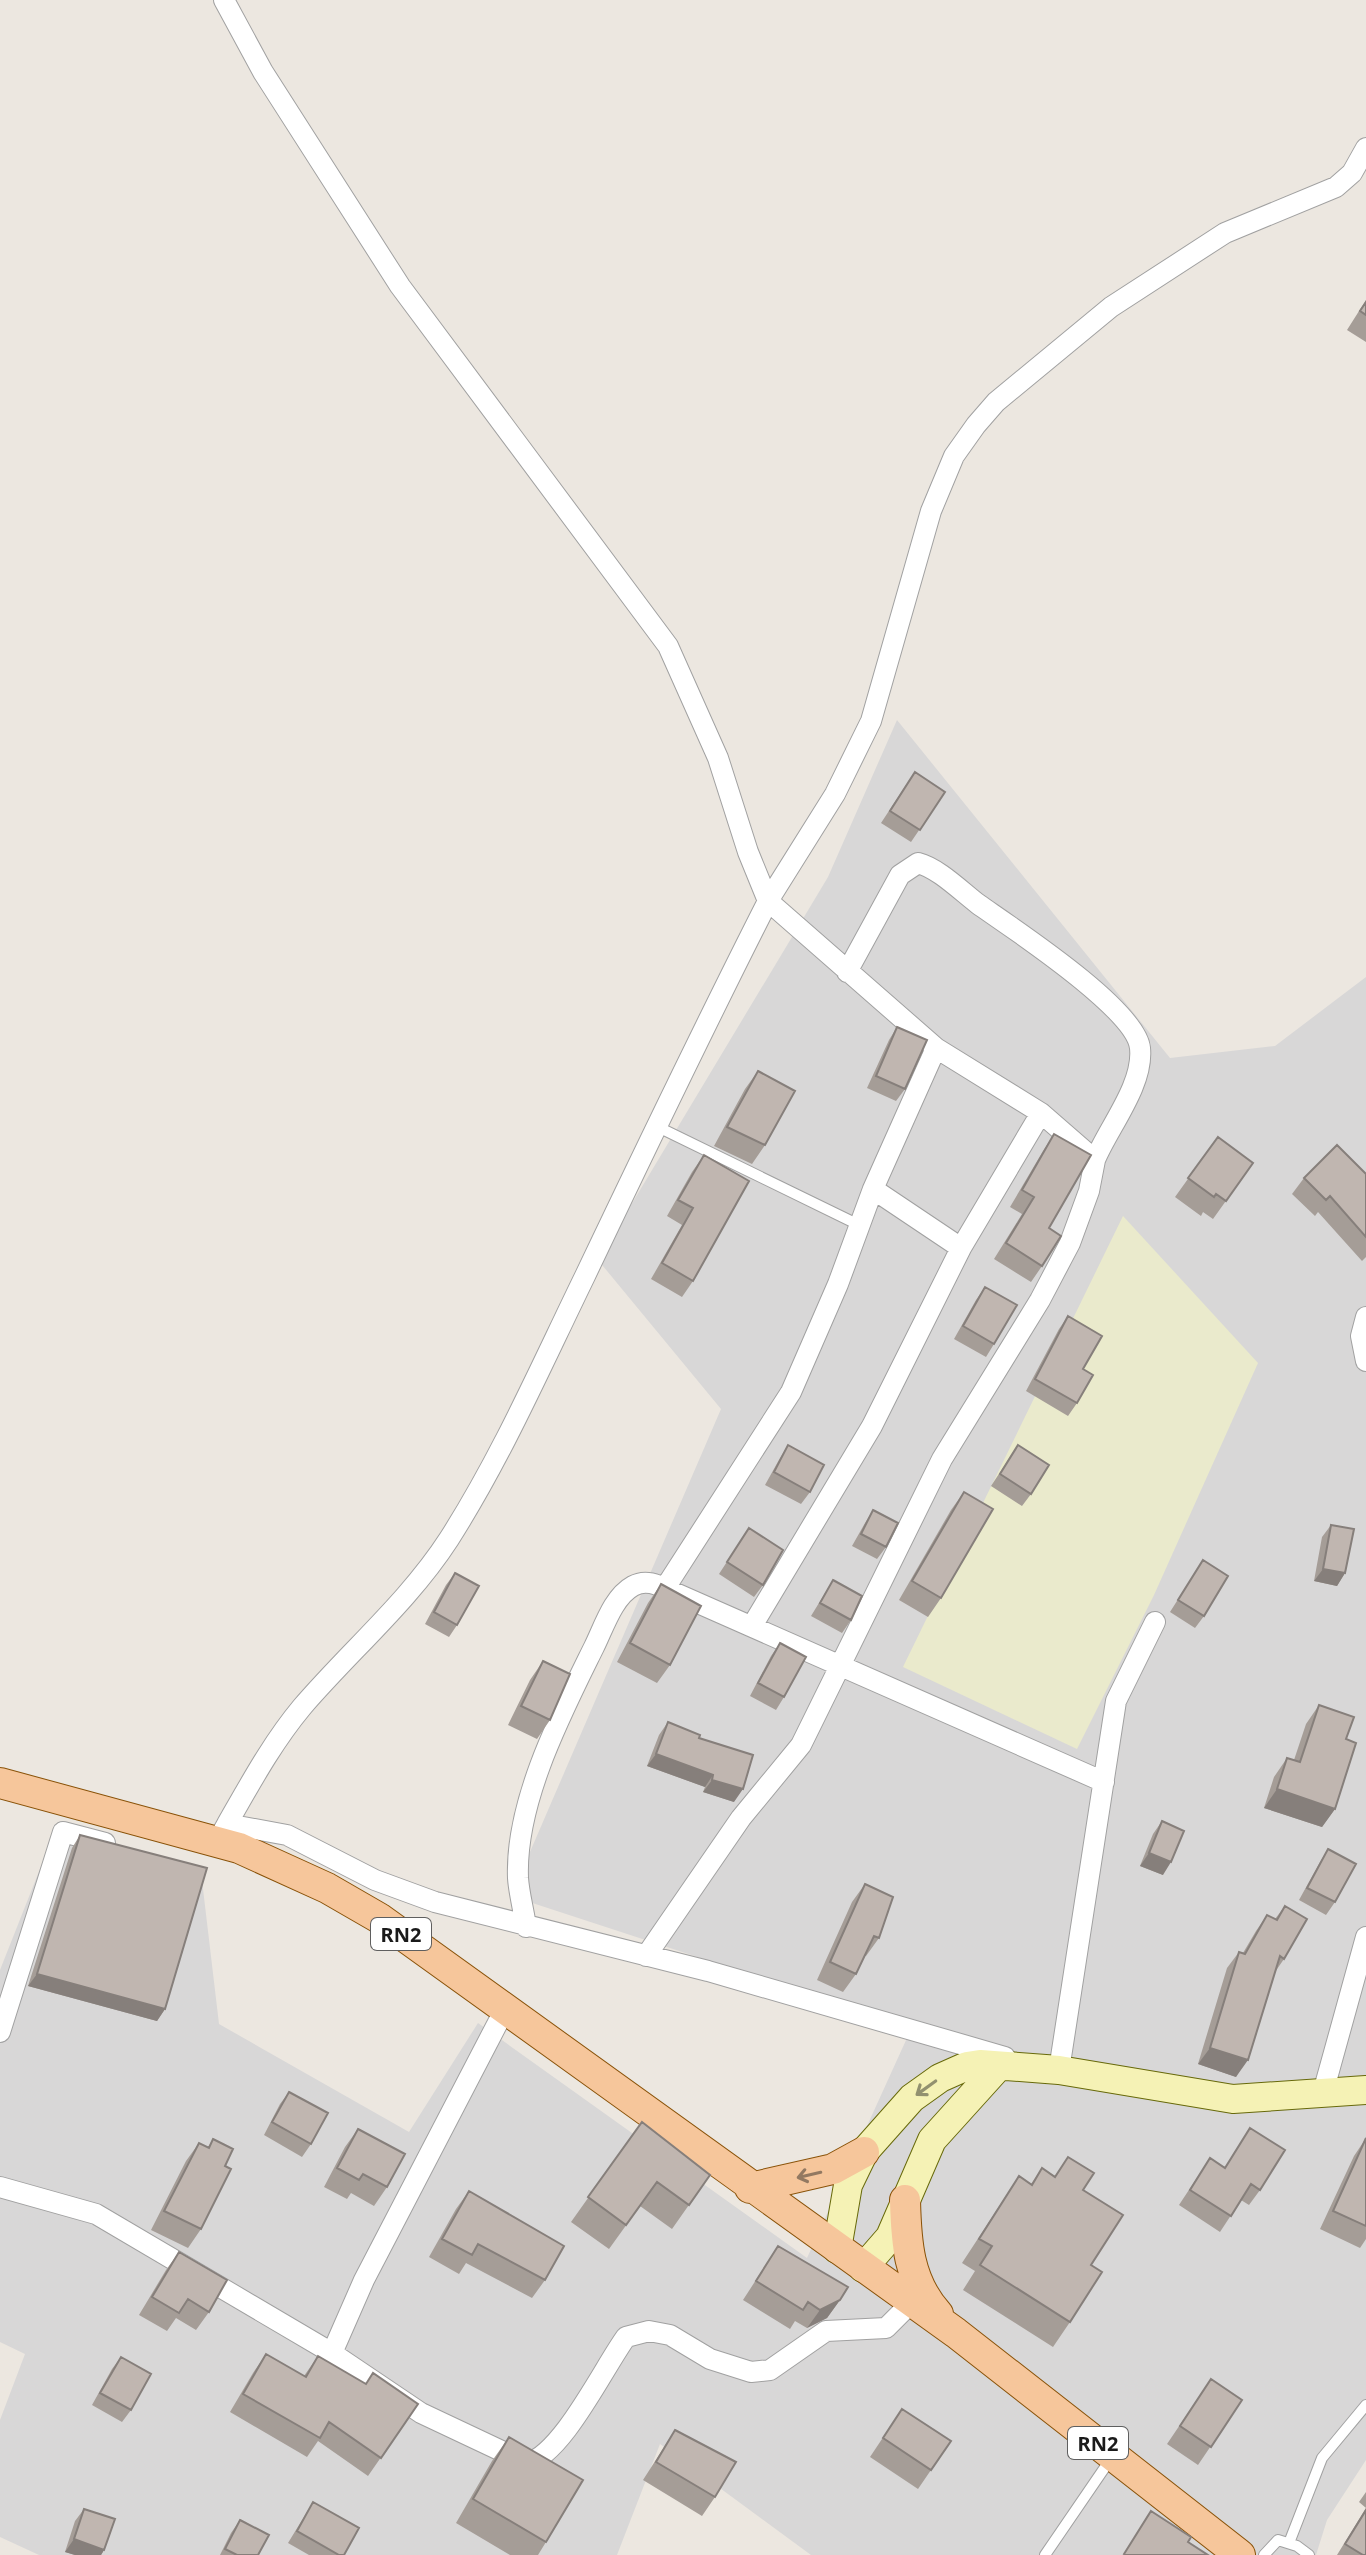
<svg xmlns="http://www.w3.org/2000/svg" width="1366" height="2555" viewBox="0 0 1366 2555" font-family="'Noto Sans',sans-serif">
  <rect width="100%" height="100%" fill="#ece7e0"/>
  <path fill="#d8d7d7" d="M897 720 1170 1058 1275 1046 1366 977V2460L1327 2520 1316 2555H811L660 2444 617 2555H39L0 2537V2420L25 2354 0 2342V1970L51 1841 201 1872 219 2024 409 2132 478 2023 807 2258 912 2027 511 1896 721 1409 598 1260 828 877Z"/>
  <path fill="#eaeacc" d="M1123 1216 1258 1363 1154 1595 1077 1749 903 1667Z"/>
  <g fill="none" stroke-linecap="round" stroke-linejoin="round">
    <defs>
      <path id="lane" d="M656 1126 859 1225
        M1289 2543 1322 2458 1366 2405
        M1045 2555 1112 2457
        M1264 2555 1278 2540 1297 2546 1309 2555"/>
      <path id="street" d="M224 0 263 72 400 286 668 646 718 758 748 852 768 901
        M768 901 835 794 871 721 931 511 954 456 976 425 996 402 1111 307 1225 233 1336 187 1352 173 1366 148
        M847 972 900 875 918 863C938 868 961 891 978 904 1012 928 1136 1009 1140 1048 1144 1085 1108 1128 1095 1160
        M873 1189 961 1248
        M1366 1317 1361 1336 1366 1361
        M665 1588 791 1392 838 1284 873 1189 936 1048
        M752 1626 872 1426 961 1248 1041 1113
        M227 1824C250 1784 272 1743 302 1707 350 1651 409 1601 449 1539 502 1456 542 1364 585 1276 645 1150 705 1025 768 901L936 1048 1041 1113 1095 1160 1089 1191 1070 1243 1040 1300 942 1459 801 1745 741 1818 646 1956
        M222 1833 227 1824 287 1835 375 1880 435 1902 708 1971 1005 2057
        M526 1927C524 1911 519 1894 518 1878 515 1802 561 1714 594 1647 604 1627 613 1597 633 1586 647 1578 660 1586 673 1592L1104 1782
        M0 2032 63 1832 105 1843
        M1059 2070 1116 1701 1155 1622
        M1322 2096 1366 1937
        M0 2187 96 2214 332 2353 364 2280 505 2009
        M332 2353 421 2413 527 2463C562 2455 604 2367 626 2337L649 2331 670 2335 710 2359 751 2372 770 2370 826 2331 886 2328 912 2302"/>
      <path id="secondary" d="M837 2249 848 2185 864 2152 912 2098 940 2078 967 2066 980 2064 1059 2070 1233 2099 1366 2090
        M863 2268 890 2237 932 2140 998 2067"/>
      <path id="primary" d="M0 1783 239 1848 327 1888 379 1918 956 2333 1240 2555
        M750 2188 833 2169 864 2152
        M905 2200C906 2241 908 2281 938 2314"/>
    </defs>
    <use href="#lane" stroke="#a1a1a1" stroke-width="12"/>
    <use href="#street" stroke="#a1a1a1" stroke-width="22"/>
    <use href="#secondary" stroke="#67690a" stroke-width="30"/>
    <use href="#primary" stroke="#895208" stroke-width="32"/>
    <use href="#lane" stroke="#fff" stroke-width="10"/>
    <use href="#street" stroke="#fff" stroke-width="20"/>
    <use href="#secondary" stroke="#f5f2b5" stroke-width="28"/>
    <use href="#primary" stroke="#f6c69b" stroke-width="30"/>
  </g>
  <path fill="#a59d97" d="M1366 300V342L1347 330Z
    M906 785 945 792 911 842 881 823Z
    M897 1027 905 1089 896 1101 867 1088 889 1040Z
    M758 1071 765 1145 752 1164 714 1146 745 1089Z
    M1054 1134 1049 1228 1042 1266 1031 1282 994 1259 1022 1214 1010 1207 1043 1151Z
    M1218 1137 1253 1163 1213 1219 1203 1212 1201 1216 1175 1197Z
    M704 1155 693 1281 682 1297 651 1279 682 1225 667 1216 692 1172Z
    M1366 1174V1257L1362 1261 1318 1212 1315 1216 1292 1194 1304 1178Z
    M985 1287 994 1344 986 1357 954 1339 976 1300Z
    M1068 1316 1083 1369 1077 1403 1068 1416 1026 1391 1059 1329Z
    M788 1445 810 1492 801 1504 765 1485 780 1458Z
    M1018 1445 1031 1494 1022 1506 991 1486Z
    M964 1492 941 1598 928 1617 899 1600 951 1510Z
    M873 1510 886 1547 877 1559 852 1546 865 1523Z
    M1331 1525 1345 1573 1337 1586 1314 1581 1322 1537Z
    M749 1528 763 1585 754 1597 719 1574Z
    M1203 1560 1204 1616 1195 1628 1170 1612Z
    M455 1573 457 1625 449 1637 425 1624 446 1585Z
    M833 1580 851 1620 842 1633 811 1616Z
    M661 1584 670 1665 657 1683 617 1662 648 1603Z
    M780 1643 784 1697 776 1710 750 1696 771 1656Z
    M543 1661 550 1720 537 1739 508 1725 530 1680Z
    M1319 1705 1346 1739 1335 1809 1322 1827 1264 1808 1274 1777 1287 1758 1294 1760 1306 1724Z
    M668 1722 699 1738 734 1802 703 1792 705 1787 647 1766 659 1735Z
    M1162 1821 1163 1875 1140 1866 1153 1834Z
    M80 1835 165 2009 157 2021 28 1986 72 1848Z
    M1328 1849 1335 1902 1326 1915 1299 1900 1320 1862Z
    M865 1884 879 1938 866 1956H864L856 1974 843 1992 817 1980 852 1902Z
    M1285 1906 1284 1959 1275 1972 1236 2077 1198 2064 1227 1968 1239 1952 1243 1953 1256 1931 1267 1915 1275 1919Z
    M289 2092 311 2144 302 2157 264 2135 280 2104Z
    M642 2122 710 2175 672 2229 640 2206 609 2249 571 2222Z
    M1250 2128 1260 2190 1249 2205 1241 2200 1220 2232 1179 2205 1210 2158 1225 2168Z
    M358 2129 387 2187 374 2206 351 2193 347 2199 324 2187 345 2147Z
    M1366 2138V2239L1360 2248 1320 2229 1354 2156Z
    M213 2139 225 2166 201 2229 188 2248 151 2230 186 2161 199 2143 208 2147Z
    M1068 2157 1083 2190 1091 2265 1070 2322 1053 2347 963 2290 975 2271 962 2263 1019 2176 1031 2184 1042 2168 1055 2176Z
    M469 2191 545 2280 532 2298 466 2263 459 2274 429 2257 456 2209Z
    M778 2246 840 2300 827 2318 807 2328 795 2321 790 2329 743 2300Z
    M179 2252 209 2312 196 2330 176 2318 167 2331 139 2315 166 2270Z
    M266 2354 304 2376 318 2356 366 2384 418 2404 368 2476 318 2441 307 2457 230 2412 253 2373Z
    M121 2357 131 2410 122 2422 92 2405 112 2369Z
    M1211 2379 1242 2400 1198 2465 1167 2444Z
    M902 2409 931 2470 918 2489 870 2457Z
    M675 2430 715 2497 702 2516 643 2480Z
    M509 2437 546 2542 538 2555H510L456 2523 492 2461Z
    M1366 2492V2508L1359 2502Z
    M313 2502 344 2555H309L288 2543Z
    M1366 2508V2555H1337Z
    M84 2509 104 2550 101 2555H75L65 2552 75 2521Z
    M240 2520 258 2555H220L231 2533Z"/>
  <path fill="#867f7b" d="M1323 1569 1345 1573 1337 1586 1314 1581Z
    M656 1754 713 1775 705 1787 647 1766Z
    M712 1780 743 1789 734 1802 703 1792Z
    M1277 1789 1335 1809 1322 1827 1264 1808Z
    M1149 1853 1171 1862 1163 1875 1140 1866Z
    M37 1974 165 2009 157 2021 28 1986Z
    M1210 2048 1248 2060 1236 2077 1198 2064Z
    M840 2300 827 2318 807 2328 820 2310Z
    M74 2539 104 2550 101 2555H75L65 2552Z"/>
  <path fill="#c0b6b0" stroke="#867f7b" stroke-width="2" d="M1366 302V315L1360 311Z
    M915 772 945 792 920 830 890 811Z
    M897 1027 927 1040 905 1089 876 1076Z
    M758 1071 795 1091 765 1145 727 1127Z
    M1054 1134 1091 1155 1049 1228 1061 1236 1042 1266 1006 1243 1034 1197 1022 1190Z
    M1218 1137 1253 1163 1226 1201 1216 1194 1214 1197 1188 1178Z
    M1337 1145 1366 1174V1237L1330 1196 1326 1200 1304 1178Z
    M704 1155 749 1181 693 1281 662 1263 693 1208 678 1200Z
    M985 1287 1017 1305 994 1344 963 1326Z
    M1068 1316 1102 1336 1083 1369 1093 1375 1077 1403 1035 1379Z
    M788 1445 824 1465 810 1492 774 1472Z
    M1018 1445 1049 1465 1031 1494 1000 1474Z
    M964 1492 993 1509 941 1598 912 1581Z
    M873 1510 898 1523 886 1547 861 1534Z
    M1331 1525 1354 1529 1345 1573 1323 1569Z
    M749 1528 783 1550 763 1585 727 1562Z
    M1203 1560 1228 1576 1204 1616 1178 1600Z
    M455 1573 479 1586 457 1625 434 1612Z
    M833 1580 862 1596 851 1620 820 1603Z
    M661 1584 701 1606 670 1665 630 1643Z
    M780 1643 806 1657 784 1697 758 1683Z
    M543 1661 570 1674 550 1720 521 1706Z
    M1319 1705 1354 1717 1346 1739 1356 1743 1335 1809 1277 1789 1287 1758 1300 1762Z
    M668 1722 700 1735 699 1738 753 1755 743 1789 712 1780 713 1775 656 1754Z
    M1162 1821 1184 1831 1171 1862 1149 1853Z
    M80 1835 207 1868 165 2009 37 1974Z
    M1328 1849 1356 1864 1335 1902 1307 1888Z
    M865 1884 893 1897 879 1938 874 1936 856 1974 830 1962Z
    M1285 1906 1307 1919 1284 1959 1280 1956 1248 2060 1210 2048 1239 1952 1245 1954 1267 1915 1277 1920Z
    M289 2092 328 2113 311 2144 272 2122Z
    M642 2122 710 2175 689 2205 657 2182 626 2225 588 2197Z
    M1250 2128 1285 2150 1260 2190 1251 2184 1231 2216 1190 2190 1210 2158 1225 2168Z
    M358 2129 405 2154 387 2187 363 2174 359 2180 337 2168Z
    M1366 2138V2226L1333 2211Z
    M213 2139 233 2149 225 2166 231 2169 201 2229 164 2211 199 2143 209 2148Z
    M1068 2157 1094 2173 1083 2190 1123 2215 1091 2265 1102 2272 1070 2322 980 2265 992 2246 979 2239 1019 2176 1032 2185 1042 2168 1055 2177Z
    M469 2191 564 2246 545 2280 478 2244 472 2255 442 2239Z
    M778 2246 848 2287 840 2300 820 2310 808 2302 803 2310 756 2281Z
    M179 2252 227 2280 209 2312 188 2299 179 2313 152 2297Z
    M266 2354 306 2377 318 2356 366 2384 373 2373 418 2404 381 2458 329 2422 320 2438 243 2394Z
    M121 2357 151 2374 131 2410 100 2393Z
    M1211 2379 1242 2400 1211 2447 1180 2426Z
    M902 2409 951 2441 931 2470 883 2438Z
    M675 2430 736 2462 715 2497 656 2462Z
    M509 2437 583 2480 546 2542 473 2499Z
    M313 2502 359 2528 344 2555H339L297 2531Z
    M84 2509 115 2519 104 2550 74 2539Z
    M1366 2510V2555H1363L1345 2544Z
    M1151 2511 1191 2537 1188 2542 1208 2555H1126L1124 2554Z
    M240 2520 269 2535 258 2555H237L225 2549Z"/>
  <defs><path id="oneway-shaft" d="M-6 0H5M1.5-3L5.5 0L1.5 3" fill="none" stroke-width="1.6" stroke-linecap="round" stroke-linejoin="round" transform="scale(2)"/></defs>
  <use stroke="#92916f" href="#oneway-shaft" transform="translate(926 2088) rotate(144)"/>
  <use stroke="#937961" href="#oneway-shaft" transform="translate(809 2175) rotate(167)"/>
  <g text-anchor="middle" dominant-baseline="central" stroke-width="8" stroke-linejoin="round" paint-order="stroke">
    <g fill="#fff" stroke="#5f5f5f" stroke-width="2">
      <rect x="371" y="1918" width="60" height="32" rx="6"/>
      <rect x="1068" y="2427" width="60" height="32" rx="6"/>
    </g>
    <g font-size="20" font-weight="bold" fill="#1a1a1a">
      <text x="401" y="1934">RN2</text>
      <text x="1098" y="2443">RN2</text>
    </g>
  </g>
</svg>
